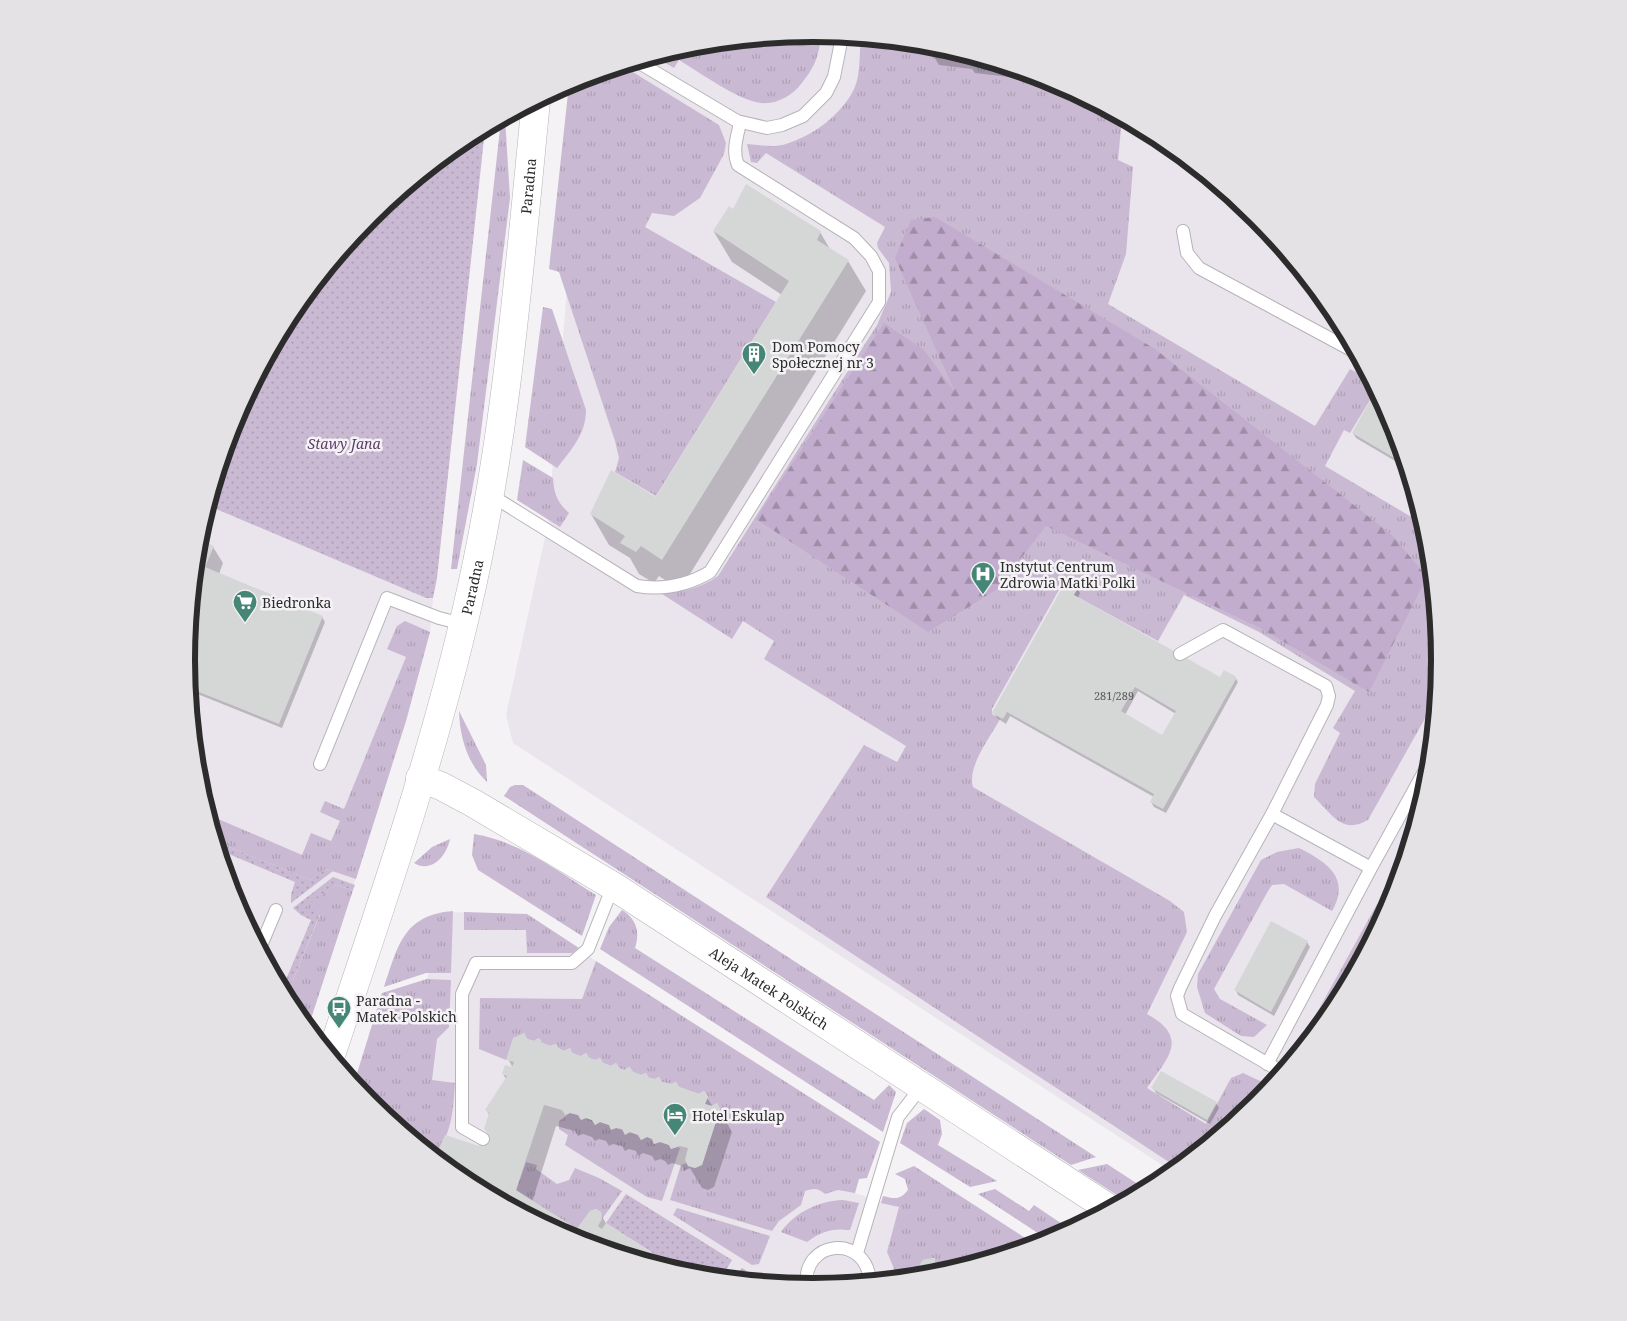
<svg xmlns="http://www.w3.org/2000/svg" width="1627" height="1321" viewBox="0 0 1627 1321" font-family="'Noto Serif',serif">
  <defs>
    <pattern id="grass-tufts" width="24" height="20" patternUnits="userSpaceOnUse" patternTransform="scale(1.25)"><rect width="24" height="20" fill="#cab9d2"/><path d="M3 7l-1-3M5 7V3M7 7l1-3M15 17l-1-3M17 17v-4M19 17l1-3" fill="none" stroke="#ae9fb5"/></pattern>
    <pattern id="forest-firs" width="22" height="20" patternUnits="userSpaceOnUse" patternTransform="scale(1.25)"><rect width="22" height="20" fill="#c3adce"/><path d="M5 1l3.5 6h-7zM16 11l3.5 6h-7z" fill="#9f8da8"/></pattern>
    <pattern id="park-dots" width="8" height="8" patternUnits="userSpaceOnUse" patternTransform="scale(1.25)"><rect width="8" height="8" fill="#cab9d2"/><path d="M2 2h.1M6 6h.1" fill="none" stroke="#ae9fb5" stroke-width="1.8" stroke-linecap="round"/></pattern>
  </defs>
  <rect width="100%" height="100%" fill="#f4f2f5"/>
  <path fill="#eae4ed" d="M814 34 936 46 1054 82 1162 140 1257 218 1335 313 1393 421 1428 539 1440 661 1428 783 1392 901 1334 1009 1256 1104 1173 1172 513 743 506 715 548 524 584 78 692 46Z
    M209 506 421 596 433 598 430 632 406 721 308 1028 292 1008 234 900 199 782 187 660 199 538Z
    M442 912 527 914 596 961 583 999 859 1178 855 1193 899 1207 983 1261 935 1275 814 1287 691 1275 573 1239 465 1181 380 1112 427 979Z"/>
  <path fill="url(#grass-tufts)" d="M814 34H821C819 56 815 67 801 84 793 95 776 105 761 103 739 101 699 72 679 60L674 68 655 57 692 46Z
    M861 38 936 46 1054 82 1122 118 1118 160 1133 167 1126 254 1108 304 1315 426 1350 369 1370 379 1376 390 1350 433 1344 430 1325 466 1420 522 1422 518 1428 539 1440 661 1437 697 1368 820C1342 835 1332 814 1314 797L1315 784 1340 733 1333 728 1355 691 1259 632 1184 595 1158 641 1074 595 1079 587 1064 581 992 709V714L1000 719C990 738 967 766 973 787L1170 901 1184 912 1187 932 1147 1014C1190 1038 1168 1057 1147 1088L1206 1124 1231 1078 1243 1073 1271 1086 1256 1104 1178 1168 766 897 864 745 897 762 906 746 764 659 774 641 743 621 732 639 659 592C682 592 699 589 718 576L877 325 891 292 889 263 878 248 877 243 885 227 766 153 757 163 751 162 747 144C760 145 774 148 786 144 813 136 842 114 854 89 861 75 859 53 861 38Z
    M623 66 719 125 726 143 724 154 700 198 674 216 652 213 645 227 776 302 656 496 615 472 619 458 615 441 559 272 549 269 569 84Z
    M505 118 510 198 477 464 457 569H451L501 120Z
    M543 307 552 309 586 410C586 434 571 450 557 468L525 447Z
    M523 460 553 478C554 494 557 502 569 513L560 527 517 500Z
    M405 621 430 632 406 721 356 879 326 869 310 880 217 842 209 815 302 855 311 833 331 841 340 821 320 812 325 801 344 809 406 657 387 649 397 626Z
    M459 711 486 765 487 782C467 763 460 738 459 711Z
    M515 785H523L1096 1157 1071 1165 504 796 510 787Z
    M474 834C519 841 557 871 596 895L582 936 478 870 472 855Z
    M450 839C447 855 432 874 414 863L432 847Z
    M1299 848C1327 862 1351 878 1332 911L1284 884 1272 885 1268 891 1214 989 1220 999 1267 1025 1254 1037 1241 1036 1205 1013 1197 987 1198 974 1261 860 1277 852Z
    M336 885 353 890 308 1028 286 997 320 915 303 908Z
    M1384 902 1391 903 1334 1009 1305 1045 1304 1036 1377 904Z
    M622 910C637 919 640 933 635 948L874 1100 889 1085 896 1092 883 1132 600 949 609 927Z
    M453 911 451 973H426L384 987C398 946 403 915 453 911Z
    M464 912 527 914 579 948 572 953H527L526 930H464Z
    M596 961 880 1142 867 1178 859 1179 855 1193 838 1190 825 1194C818 1188 814 1188 805 1191L801 1205 779 1221 772 1231 670 1200 681 1165 687 1163 688 1166 695 1168 702 1165 720 1109 717 1103 712 1106 705 1104 708 1097 704 1091 699 1094 679 1087 676 1082 671 1084 662 1082 659 1077 655 1079 649 1078 646 1073 641 1075 633 1072 629 1067 624 1070 619 1068 616 1063 611 1066 603 1063 600 1058 595 1060 589 1058 586 1053 581 1056 572 1053 570 1048 564 1051 558 1048 556 1044 550 1046 542 1043 539 1038 534 1041 527 1039 524 1033 506 1060 479 1049 480 998 582 999Z
    M427 979 451 980 449 1027 437 1039 432 1080 455 1083C453 1113 452 1131 435 1157L370 1103 354 1083 382 993Z
    M924 1109 940 1120 942 1134 938 1145 997 1181 970 1187 900 1143 907 1123Z
    M570 1113 578 1115 581 1120 586 1118 592 1120 595 1125 600 1122 609 1125 613 1129 616 1128 638 1135 641 1140 647 1137 652 1139 654 1144 660 1142 669 1145 671 1149 677 1147 680 1148 662 1201 647 1197 565 1145 568 1135 559 1129V1121Z
    M526 1162 537 1165 536 1169 557 1184 569 1180 575 1168 599 1178 622 1191 602 1219 601 1212 596 1209 590 1211 577 1229 516 1191Z
    M1107 1164 1147 1190 1126 1201 1078 1170Z
    M914 1166 1036 1245 956 1269 944 1261 941 1265 935 1263V1258L923 1260 913 1276 894 1279 895 1271 887 1252 899 1207 881 1203 883 1196C895 1199 900 1200 908 1190L905 1179 895 1174Z
    M995 1189 1029 1211 1034 1205 1071 1230 1050 1241 978 1194Z
    M843 1200 859 1203 850 1230C832 1228 822 1231 807 1242L781 1232C795 1212 819 1201 843 1200Z
    M677 1208 770 1236 759 1264 752 1265 673 1215Z
    M742 1268 764 1282 734 1279Z"/>
  <path fill="url(#forest-firs)" d="M935 217 1155 349 1392 535 1427 577 1369 692 1260 628 1046 526 996 590 928 632 756 519 884 323 924 350 955 392 895 258 911 220Z"/>
  <path fill="url(#park-dots)" d="M485 129 437 578 433 598H426L209 506 235 420 293 312 371 217 466 139Z
    M217 842 310 880 325 869 333 871 291 903V894L295 882 219 850Z
    M333 877 355 885 353 890 336 885 304 908 320 914 286 997 282 989 311 920 301 915 293 908Z
    M626 1194 732 1260 721 1278 684 1273 606 1223Z"/>
  <path fill="#0003" fill-rule="evenodd" d="M927 45 936 46 1054 82 975 73 972 69 939 65Z
    M734 211 820 232 830 249 848 261 866 291 680 590 659 576 654 583 639 574 630 558 609 545 591 514 656 499 782 295 732 262 714 232Z
    M1376 394 1379 396 1393 421 1407 468 1356 438 1353 433Z
    M199 541 213 547 223 563 219 574 322 617 325 622 282 728 190 691 187 660Z
    M1066 583 1077 588 1080 593 1078 598 1221 679 1235 677 1238 682 1166 813 1154 807 1151 802 1154 797 1010 716 1006 724 997 718 994 713ZM1138 691 1176 714 1162 737 1125 715Z
    M1307 942 1310 947 1274 1016 1238 995 1236 990Z
    M526 1040 699 1095 704 1093 713 1107 717 1105 732 1132 714 1187 708 1190 702 1188 690 1168 684 1171 682 1166 672 1163 668 1165 665 1161 660 1159 655 1161 652 1156 643 1153 638 1156 636 1151 629 1149 625 1151 622 1146 613 1144 609 1146 606 1141 599 1139 595 1141 592 1137 583 1134 578 1136 575 1131 556 1126 532 1202 578 1231 600 1213 607 1225 680 1272 573 1239 465 1181 436 1158 480 1147 488 1133 490 1116 486 1110 506 1079 503 1074 513 1068 508 1059Z
    M1153 1088 1216 1103 1219 1108 1210 1124 1156 1093Z"/>
  <path fill="#d4d7d6" fill-rule="evenodd" d="M746 184 821 231 817 240 849 260 662 560 641 546 636 552 620 543 625 536 590 514 611 470 656 497 789 281 713 231 729 206 733 209Z
    M1375 392 1393 421 1406 465 1352 433Z
    M199 539 214 546 205 567 323 616 279 724 189 688 187 660Z
    M1066 581 1078 587 1074 595 1220 677 1224 670 1235 676 1236 679 1163 809 1150 802 1154 794 1007 712 1003 719 992 713ZM1135 687 1176 711 1162 735 1121 711Z
    M1271 921 1308 941 1271 1012 1234 990Z
    M524 1033 527 1039 534 1041 539 1038 542 1043 550 1046 556 1044 558 1048 564 1051 570 1048 572 1053 581 1056 586 1053 589 1058 595 1060 600 1058 603 1063 611 1066 616 1063 619 1068 624 1070 630 1067 633 1072 641 1075 646 1073 649 1078 655 1079 659 1077 662 1082 671 1084 676 1082 679 1087 699 1094 704 1091 708 1097 705 1104 712 1106 717 1103 720 1109 702 1165 695 1168 688 1166 685 1160 688 1148 680 1146 671 1149 669 1145 660 1142 654 1144 652 1139 647 1137 641 1140 638 1135 630 1132 625 1135 622 1129 616 1128 611 1130 609 1125 600 1122 595 1125 592 1120 586 1118 581 1120 578 1115 570 1113 565 1115 562 1110 544 1105 516 1190 577 1229 590 1211 596 1209 601 1212 602 1219 598 1226 600 1228 602 1229 606 1223 682 1273 573 1239 465 1181 435 1157 445 1135 479 1146 487 1132 484 1129 489 1113 485 1110 507 1076 502 1074 505 1065 512 1067 514 1062 506 1060 513 1038Z
    M1161 1071 1217 1102 1207 1120 1151 1088Z
    M935 1258V1263L941 1265 944 1261 956 1269 935 1275 912 1278 923 1260Z"/>
  <g fill="none" stroke-linecap="round" stroke-linejoin="round">
    <defs>
      <path id="service" d="M638 62 737 121 767 128 782 125 803 116 826 93 834 77 842 37
        M1183 231 1187 253 1199 268 1357 353
        M489 494 637 586C662 590 688 585 710 572L879 302V271L871 256 854 238 738 165C732 151 737 137 740 123
        M1180 654 1223 630 1326 686 1329 696 1327 705 1272 814 1215 916 1180 988 1177 996 1182 1014 1282 1072
        M320 764 387 598 439 618 463 624
        M1272 814 1371 868
        M260 948 276 910
        M1267 1064 1371 868 1430 761
        M483 1139 462 1127V994L476 963H572L588 949 613 886
        M857 1253 898 1117 922 1086
        M807 1287C800 1240 867 1232 870 1282"/>
      <g id="tertiary">
        <path id="s1" d="M420 778 441 786 473 803 613 886 1110 1209"/>
        <path id="s2" d="M331 1055C380 908 432 760 467 608 506 442 519 271 536 101"/>
      </g>
    </defs>
    <use href="#service" stroke="#b6b4b7" stroke-width="14"/>
    <use href="#tertiary" stroke="#b6b4b7" stroke-width="29"/>
    <use href="#service" stroke="#fff" stroke-width="12"/>
    <use href="#tertiary" stroke="#fff" stroke-width="28"/>
  </g>
  <defs>
    <symbol id="building-pin" viewBox="-11 -11 22 30"><path d="M0 17L-7.5 6A9.5 9.5 0 1 1 7.5 6Z" fill="#458676" stroke="#f4f2f5"/><path d="M-4-6H4V6H1V3H-1V6H-4ZM-2.5-4.3h1.7v1.8h-1.7ZM.8-4.3h1.7v1.8H.8ZM-2.5-1h1.7V.8h-1.7ZM.8-1h1.7V.8H.8Z" fill="#fff"/></symbol>
    <symbol id="hospital-pin" viewBox="-11 -11 22 30"><path d="M0 17L-7.5 6A9.5 9.5 0 1 1 7.5 6Z" fill="#458676" stroke="#f4f2f5"/><path d="M-5-5h3v3.5h4V-5h3V5h-3V1.5h-4V5h-3Z" fill="#fff"/></symbol>
    <symbol id="supermarket-pin" viewBox="-11 -11 22 30"><path d="M0 17L-7.5 6A9.5 9.5 0 1 1 7.5 6Z" fill="#458676" stroke="#f4f2f5"/><path d="M-6-5.5h2.5l.6 2H6L4.5 2H-2.5L-4.4-4H-6ZM-1.5 3.2a1.3 1.3 0 1 0 .1 0ZM3 3.2a1.3 1.3 0 1 0 .1 0Z" fill="#fff"/></symbol>
    <symbol id="bus-pin" viewBox="-11 -11 22 30"><path d="M0 17L-7.5 6A9.5 9.5 0 1 1 7.5 6Z" fill="#458676" stroke="#f4f2f5"/><path d="M-5-6H5V4H4V6H2V4H-2V6H-4V4H-5ZM-3.5-4V0h7V-4ZM-3.5 1.2v1.5H-2V1.2ZM2 1.2v1.5H3.5V1.2Z" fill="#fff"/></symbol>
    <symbol id="hotel-pin" viewBox="-11 -11 22 30"><path d="M0 17L-7.5 6A9.5 9.5 0 1 1 7.5 6Z" fill="#458676" stroke="#f4f2f5"/><path d="M-6-4.5h1.5V1H6V5H4.5V3h-9V5H-6ZM-4 0a1.8 1.8 0 1 1 3.6 0ZM.5 0V-2.5h3Q6-2.5 6 0Z" fill="#fff"/></symbol>
  </defs>
  <g fill-rule="evenodd">
    <use href="#building-pin" x="740" y="340" width="28" height="38"/>
    <use href="#hospital-pin" x="969" y="560" width="28" height="38"/>
    <use href="#supermarket-pin" x="231" y="588" width="28" height="38"/>
    <use href="#bus-pin" x="325" y="994" width="28" height="38"/>
    <use href="#hotel-pin" x="661" y="1101" width="28" height="38"/>
  </g>
  <g text-anchor="middle" dominant-baseline="central" stroke-width="5" stroke-linejoin="round" paint-order="stroke">
    <g font-size="11" fill="#575757">
      <text x="1114" y="695">281/289</text>
    </g>
    <g font-size="14" fill="#2d2c2d" stroke="#f4f2f5">
      <text stroke="none"><textPath href="#s2" startOffset="894">Paradna</textPath></text>
      <text stroke="none"><textPath href="#s2" startOffset="489">Paradna</textPath></text>
      <text stroke="none"><textPath href="#s1" startOffset="408">Aleja Matek Polskich</textPath></text>
    </g>
    <g font-size="14" fill="#2d2c2d" stroke="#f4f2f5" text-anchor="start">
      <text x="772" y="346">Dom Pomocy<tspan x="772" dy="16">Społecznej nr 3</tspan></text>
      <text x="1000" y="566">Instytut Centrum<tspan x="1000" dy="16">Zdrowia Matki Polki</tspan></text>
      <text x="262" y="602">Biedronka</text>
      <text x="356" y="1000">Paradna -<tspan x="356" dy="16">Matek Polskich</tspan></text>
      <text x="692" y="1115">Hotel Eskulap</text>
    </g>
    <g font-size="14" font-style="italic" fill="#5d3d6a" stroke="#f4f2f5">
      <text x="344" y="443">Stawy Jana</text>
    </g>
  </g>
  <path d="M0 0H1627V1321H0ZM195 660a618 618 0 1 1 1236 0a618 618 0 1 1-1236 0Z" fill="#e4e2e5" fill-rule="evenodd"/>
  <path fill="none" stroke="#2d2c2d" stroke-width="6" d="M195 660a618 618 0 1 1 1236 0a618 618 0 1 1-1236 0Z"/>
</svg>
